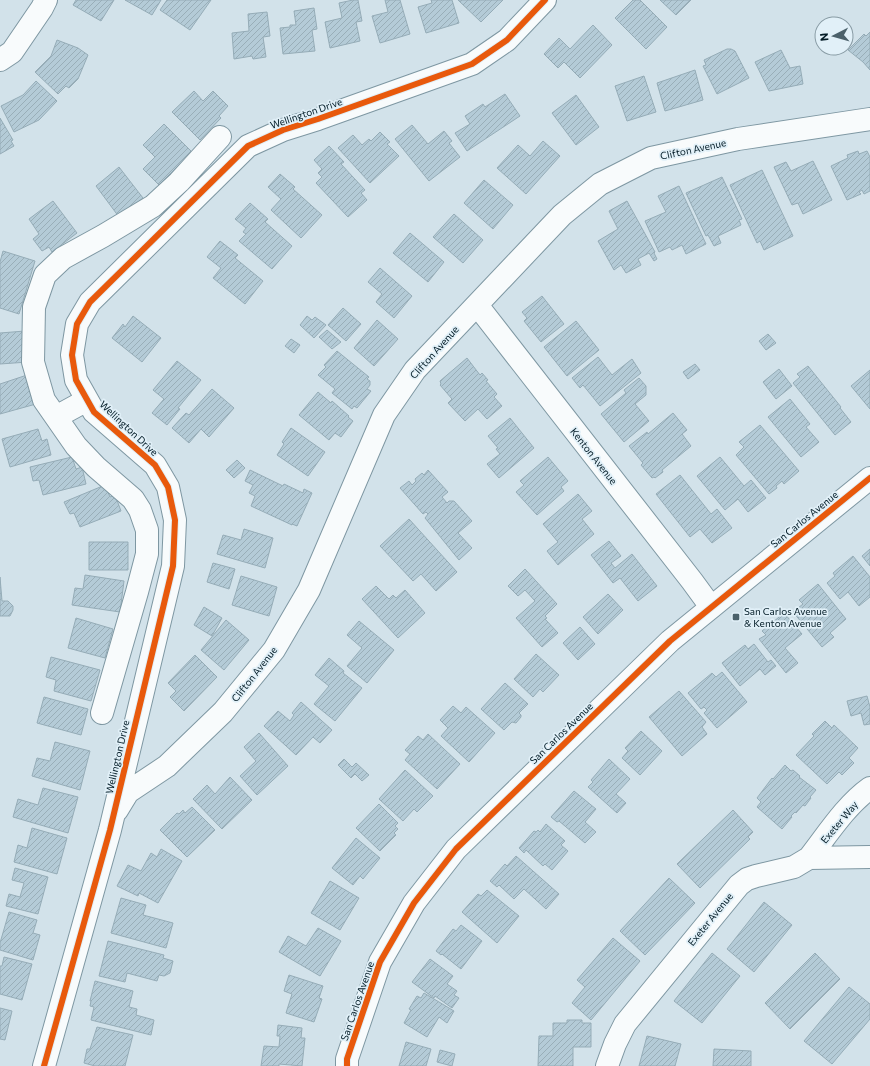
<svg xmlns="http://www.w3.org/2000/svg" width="870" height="1066" viewBox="0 0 870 1066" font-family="Commissioner,sans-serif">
  <defs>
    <pattern id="building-hatch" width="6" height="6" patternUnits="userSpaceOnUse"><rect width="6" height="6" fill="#b4cbd7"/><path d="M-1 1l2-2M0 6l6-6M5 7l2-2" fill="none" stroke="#99aeb8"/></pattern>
  </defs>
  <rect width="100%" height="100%" fill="#d2e2ea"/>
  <path fill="url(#building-hatch)" stroke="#95acb7" d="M76 0H114L101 21 73 5Z
    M125 0H161L152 15Z
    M167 0H211L190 30 160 10Z
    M353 0H358L362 21 356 22 360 41 330 48 325 22 342 18 339 3Z
    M385 0H400L410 34 380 43 372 16 388 12Z
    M431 0H452L459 23 426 33 418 7 432 3Z
    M458 0H503L481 22Z
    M633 0H640L667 27 646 49 615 18Z
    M660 0H691L676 15Z
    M314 8 317 29 312 30 315 51 283 54 280 28 290 27V25H296L294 11Z
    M267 12 270 36 263 37 266 57 253 59 252 56 234 59 232 33 249 31 248 14Z
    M593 25 612 45 580 78 564 62 558 68 544 54 559 38 570 49Z
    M870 32V70L863 62 848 50 864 34 866 36Z
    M57 40 78 48 88 55 78 79 69 88 66 86 58 94 35 72 51 56Z
    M727 49H731L735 51 749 78 717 94 703 66 706 65 704 60Z
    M781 50 790 68 800 66 803 84 769 91 755 62Z
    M695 70 703 100 665 111 657 83Z
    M644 76 656 112 627 121 615 86Z
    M36 81 57 101 39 120 14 132 1 106 23 95Z
    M194 91 203 101 213 91 228 106 219 116 221 118 200 140 172 112Z
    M505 94 520 116 467 151 455 133 470 124 465 116 483 104 485 107Z
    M576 95 599 127 576 145 552 113Z
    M0 118 13 140 11 141 14 146 0 154Z
    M164 124 192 152 159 185 143 169 155 157 143 145Z
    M412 125 428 144 444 131 452 141 449 143 460 157 429 181 395 139Z
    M380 132 390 142 387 144 399 156 370 183 338 148 353 135 362 145 369 139 371 141Z
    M543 141 560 156 526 194 497 168 518 145 530 156Z
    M329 146 344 162 341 164 365 190 361 193 367 200 348 217 316 183 322 177 318 173 322 169 314 160Z
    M858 151 859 154 867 151 870 157V191L864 194 862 190 859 192 861 194 847 200 831 166 848 158 847 155Z
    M813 161 832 200 803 214 798 203 792 205 774 167 786 162 791 171Z
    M119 167 143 198 119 217 96 186Z
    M762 170 793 236 764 250 760 241 757 243 730 185Z
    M280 174 295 187 293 189 322 215 301 238 271 210 281 199 268 187Z
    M722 177 742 219 739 220 741 225 718 236 721 243 714 246 708 235 706 236 686 193Z
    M484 180 513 205 493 229 464 203Z
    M679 186 706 244 686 254 682 245 672 250 670 247 659 252 645 221 666 212 658 196Z
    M53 201 77 233 52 252 49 247 42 251 33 239 39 234 29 219Z
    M627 201 655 252 654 253 657 259 654 261 649 253 638 259 641 265 626 273 621 265 614 270 598 241 618 229 609 211Z
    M250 203 268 219 265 222 292 246 272 269 239 241 246 234 243 232 246 228 235 219Z
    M454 214 483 240 463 263 433 237Z
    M410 233 444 262 428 282 393 253Z
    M220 241 238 255 235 258 263 281 245 304 213 278 221 268 207 257Z
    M3 251 35 261 19 314 0 308V262Z
    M380 268 412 296 394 318 376 302 382 294 368 282Z
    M542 296 564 324 541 342 524 321 527 318 522 312Z
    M343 308 361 324 346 341 328 325Z
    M133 316 161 338 142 362 112 338 123 324 125 327Z
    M307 316 312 320 315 317 326 325 314 338 300 325Z
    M377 320 398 339 374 366 354 348Z
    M576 321 599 350 567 376 544 347Z
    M327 330 341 342 332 349 319 337Z
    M25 331 28 362 0 364V333Z
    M768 334 776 343 766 350 759 341Z
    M291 339 300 345 294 353 285 346Z
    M337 351 369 377 367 379 370 381V385L367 389 371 391 357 408 354 406 352 409 332 393 335 389 318 375 326 367 324 365Z
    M598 357 612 375 632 359 641 373 600 406 583 385 580 388 572 378Z
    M467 358 480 375 482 373 488 380 486 381 497 394 494 397 502 406 487 419 478 409 465 421 448 403 452 399 440 385 441 384 440 381Z
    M177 361 201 380 178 408 180 409 167 425 152 413 164 399 153 390Z
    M695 364 700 370 688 379 683 372Z
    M808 366 841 407 840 408 851 422 835 435 793 383 800 377 797 374Z
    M779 369 792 386 776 399 763 382Z
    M870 370V409L851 386Z
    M27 375 36 404 0 414V384Z
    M639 378 646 386V395L635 404 649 421 624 442 601 414 626 393 624 390Z
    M212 389 234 408 209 437 201 429 189 443 172 428 186 413 189 415Z
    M318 392 331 403 332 401 349 416 348 417 353 421 341 437 335 433 329 440 299 415Z
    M790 399 810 424 806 427 819 442 801 457 768 417Z
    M673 413 687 430 682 434 691 446 662 470 663 472 655 478 654 477 652 478 641 465 643 463 629 446 647 432 648 434Z
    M510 418 534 448 499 478 487 464 500 454 496 449 498 448 488 436Z
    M760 425 799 471 784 484 782 481 776 486 777 488 769 494 736 455 744 447 739 442Z
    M291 428 325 452 308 476 277 455 284 444 282 442Z
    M38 429 42 441 47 439 51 455 10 467 2 439Z
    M72 457 76 469 82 467 86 484 43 495 39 480 33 481 30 467Z
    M548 457 568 481 561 487 564 491 537 515 516 492 524 485 520 481Z
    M720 457 744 486 751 480 766 498 748 512 738 499 725 510 697 476Z
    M237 460 245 468 234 478 226 470Z
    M250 470 283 486 284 484 303 493 304 489 312 493 297 526 292 524V525L251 506 255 496 249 493 253 485 245 481Z
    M428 470 448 492 442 497 447 503 449 501H454L472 521 458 533 472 548 459 560 425 518 428 514 426 512 423 514 400 488 409 481 412 485 416 481 415 479 422 473 424 475Z
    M680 475 711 514 717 509 732 528 712 543 700 529 690 537 656 494Z
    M105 485 110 497 115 495 121 511 80 527 74 513 70 514 64 502Z
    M578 494 592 511 582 519 594 534 558 565 547 551 558 542 543 524Z
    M409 519 457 572 436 591 421 574 413 581 380 546Z
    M244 529 273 538 265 568 217 554 223 535 241 540Z
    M609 541 621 556 611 563 615 568 632 554 657 586 638 601 620 578 613 583 591 555Z
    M89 542H128V570H89Z
    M870 549V566L862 556Z
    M853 556 870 577V597L859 606 848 592 840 599 827 583 835 576 833 573Z
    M213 563 235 569 229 589 207 582Z
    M525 569 557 604 545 616 547 618 545 619 558 633 542 647 516 618 535 601 525 590 518 596 508 586Z
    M85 575 124 581 120 612 72 605 75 588 83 589Z
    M241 576 277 587 269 616 232 605Z
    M0 577 2 601H8L13 606V610L10 616H0Z
    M818 584 846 619 830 633 834 637 822 647 793 612 803 604 799 600Z
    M376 586 389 599 393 595 396 598 405 590 425 613 398 638 362 599Z
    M608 594 623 610 598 634 583 617Z
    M204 607 222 618 212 636 194 625Z
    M784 613 802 634 785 648 798 663 786 673 759 639 766 635 762 631Z
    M76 618 113 629 105 658 68 648Z
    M226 620 249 640 224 670 201 650Z
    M359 621 394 650 367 683 347 666 362 648 347 635Z
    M580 627 595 644 578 660 563 643Z
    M754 644 768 662 771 660 776 666 765 675 760 669 740 686 722 663 745 645 748 649Z
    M536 654 559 675 543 692 540 689 533 697 514 679Z
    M195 655 217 677 184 711 170 697 176 691 168 683Z
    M51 657 100 670 91 701 54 691 56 680 46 677Z
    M329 658 344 671 343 673 362 688 335 721 314 704 329 686 315 675Z
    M722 672 747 702 717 728 704 713 707 710 704 707 701 709 688 693 712 673 716 677Z
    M505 683 528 704 519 713 521 715V717L516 723 512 722 504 730 481 709Z
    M679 691 706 722 702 727 707 734 682 756 649 717Z
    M867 696 870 707V724L864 725 861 713 851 716 847 701Z
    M44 697 88 709 81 735 37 723Z
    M301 702 332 730 320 743 313 737 296 755 264 726 278 711 290 721 294 715 292 713Z
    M453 706 461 713 466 707 495 733 469 762 441 736 448 728 440 720Z
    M825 721 832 728 834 725 858 748 849 758 854 763 842 775 839 772 827 784 796 755 814 736 812 734Z
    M641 731 662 751 640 775 622 758 628 751 625 748Z
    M259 733 288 766 257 795 240 776 256 761 244 747Z
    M428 734 460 764 437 789 405 760 410 754 405 750 418 736 423 740Z
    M55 742 90 751 80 790 32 776 37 758 50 761Z
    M344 759 352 767 356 763 369 775 362 781 355 774 351 778 338 765Z
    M609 759 630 779 616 794 626 803 617 813 588 787 593 782 591 780Z
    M785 765 791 771 793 770 800 776 799 777 816 790 810 797 811 798 805 806 803 805 796 813 795 812 791 816 792 817 782 829 757 807 761 802 757 798 772 778 773 779Z
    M405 770 433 796 417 812 414 809 403 821 379 799Z
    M230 777 252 800 222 829 193 799 207 785 215 794Z
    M43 788 78 797 68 833 13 817 18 799 38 805Z
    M574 791 596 809 585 822 596 832 585 843 559 821 557 822 551 817Z
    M379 804 398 823 395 826 398 829 394 833 396 835 380 851 356 828Z
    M192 807 215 830 187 857 160 830 177 813 179 814 183 810 185 813Z
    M733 810 753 832 748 837 750 839 700 888 677 864Z
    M546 824 565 841 561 845 568 851 552 870 545 864 543 866 526 850 524 853 519 848 534 831 536 832 538 830 540 832Z
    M32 828 67 838 57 874 14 862 18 845 27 848Z
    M356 838 380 858 363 879 360 876 353 885 332 868Z
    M161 849 182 861 158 903 139 893 138 896 117 886 128 865 141 871 151 853 157 857Z
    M516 856 559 894 546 909 524 889 514 899 499 885 497 887 490 881 505 864 507 866Z
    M15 868 48 877 38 914 6 906 9 894 20 897 24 883 12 880Z
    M669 878 695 903 645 955 620 931Z
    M330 881 359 898 340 930 311 913Z
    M487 890 519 916 497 943 462 912 478 894 481 896Z
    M121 898 146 905 143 915 173 923 166 948 111 933Z
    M764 902 792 925 754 972 727 949Z
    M9 912 37 920 33 933 40 935 33 960 0 950V943Z
    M461 925 482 941 461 969 442 954 441 955 436 951 453 929 456 931Z
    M318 928 341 941 320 976 279 952 288 936 306 946Z
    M613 938 640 961 591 1020 572 1003 585 987 577 980Z
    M108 941 164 955 163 958 173 961 170 973 164 976 159 975 157 981 127 973 125 982 99 976Z
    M712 953 740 976 702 1023 674 1001Z
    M815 953 840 979 790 1029 765 1003Z
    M4 957 32 964 22 1000 0 994V966H2Z
    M430 959 453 976 447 984 457 991 454 995 459 998 452 1008 435 996 434 998 412 982Z
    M289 975 323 986 319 998 322 999 314 1022 286 1013 292 994 284 991Z
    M95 981 133 991 129 1007 137 1009 136 1015 154 1020 151 1035 91 1020 94 1007 90 1006 91 1001H90Z
    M849 987 870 1004V1019L832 1064 804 1041Z
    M424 993 454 1011 447 1023 439 1017 427 1037 404 1023 411 1010 409 1009 417 996 421 998Z
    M0 1008 12 1011 5 1040 0 1039Z
    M567 1020H582V1023H591V1047H573V1066H538L539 1036H553V1023H567Z
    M278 1025 302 1028 301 1038H305L302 1066 279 1064V1066H261L264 1046 279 1047 280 1036H277Z
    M97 1027 133 1035 125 1066H95L84 1063 87 1049H90Z
    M647 1036 681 1044 675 1066H639Z
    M406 1042 431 1049 426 1066H399Z
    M714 1049 751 1051V1066H713Z
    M440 1050 455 1054 452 1066 437 1062Z"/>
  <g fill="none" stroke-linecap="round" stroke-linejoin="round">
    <defs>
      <path id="minor" d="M0 60 12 52 42 8 46 0
        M477 305 692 581 711 607
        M56 417 87 400
        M102 713 137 592 147 554V530L140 510 133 499 96 467 76 446 44 400 33 362 34 307 45 275 63 258 103 236 153 206 179 182 220 137
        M117 810 128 792 167 766 223 712 274 650 309 590 384 415 415 370 562 215 600 184 651 158 738 139 870 119
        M809 858C827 835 846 805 870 788
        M44 1066 110 830 173 566 175 520 168 487 155 465 94 412 76 380 72 355 77 324 90 302 248 146 283 130 318 119 472 64 507 40 545 0
        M607 1066 615 1044 625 1024 739 885 747 879 756 876 794 867 809 858 870 857"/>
      <path id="major" d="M347 1066V1059L380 962 414 903 456 849 670 641 870 478"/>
    </defs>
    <use href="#minor" stroke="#7e97a2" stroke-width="24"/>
    <use href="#major" stroke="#7e97a2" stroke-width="24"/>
    <use href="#minor" stroke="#f8fbfc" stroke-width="22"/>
    <use href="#major" stroke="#f8fbfc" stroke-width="22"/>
    <defs>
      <path id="cycleway" d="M44 1066 110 830 173 566 175 520 168 487 155 465 94 412 76 380 72 355 77 324 90 302 248 146 283 130 318 119 472 64 507 40 545 0
        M347 1066V1059L380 962 414 903 456 849 670 641 870 478"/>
    </defs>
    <use href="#cycleway" stroke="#e1f0f8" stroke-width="8"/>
    <use href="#cycleway" stroke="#e8590c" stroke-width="6"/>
  </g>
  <rect fill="#4b616b" stroke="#e1f0f8" stroke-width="1.5" x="732" y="613" width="8" height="8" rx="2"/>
  <g text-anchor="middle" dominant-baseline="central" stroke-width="3.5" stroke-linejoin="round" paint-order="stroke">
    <g font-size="10" fill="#021b26" stroke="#e1f0f8">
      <text transform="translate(306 113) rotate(-19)">Wellington Drive</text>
      <text transform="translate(693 149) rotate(-12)">Clifton Avenue</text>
      <text transform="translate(434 352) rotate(-48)">Clifton Avenue</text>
      <text transform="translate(129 428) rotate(43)">Wellington Drive</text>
      <text transform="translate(594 456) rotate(52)">Kenton Avenue</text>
      <text transform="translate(804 519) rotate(-39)">San Carlos Avenue</text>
      <text transform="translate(254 674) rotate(-52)">Clifton Avenue</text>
      <text transform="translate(561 733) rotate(-44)">San Carlos Avenue</text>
      <text transform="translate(117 757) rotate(-77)">Wellington Drive</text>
      <text transform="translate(839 822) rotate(-50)">Exeter Way</text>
      <text transform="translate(710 919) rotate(-51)">Exeter Avenue</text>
      <text transform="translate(357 1001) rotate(-71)">San Carlos Avenue</text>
    </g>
    <g font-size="10" fill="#021b26" stroke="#e1f0f8" text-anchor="start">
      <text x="744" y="611">San Carlos Avenue<tspan x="744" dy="12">&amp; Kenton Avenue</tspan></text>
    </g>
  </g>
  <g transform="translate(834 36) rotate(264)"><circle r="19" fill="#e1f0f8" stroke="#889ba4"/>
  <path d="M0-3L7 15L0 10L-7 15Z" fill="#4b616b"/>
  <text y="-6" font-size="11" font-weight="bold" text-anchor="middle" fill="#021b26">N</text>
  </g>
</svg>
